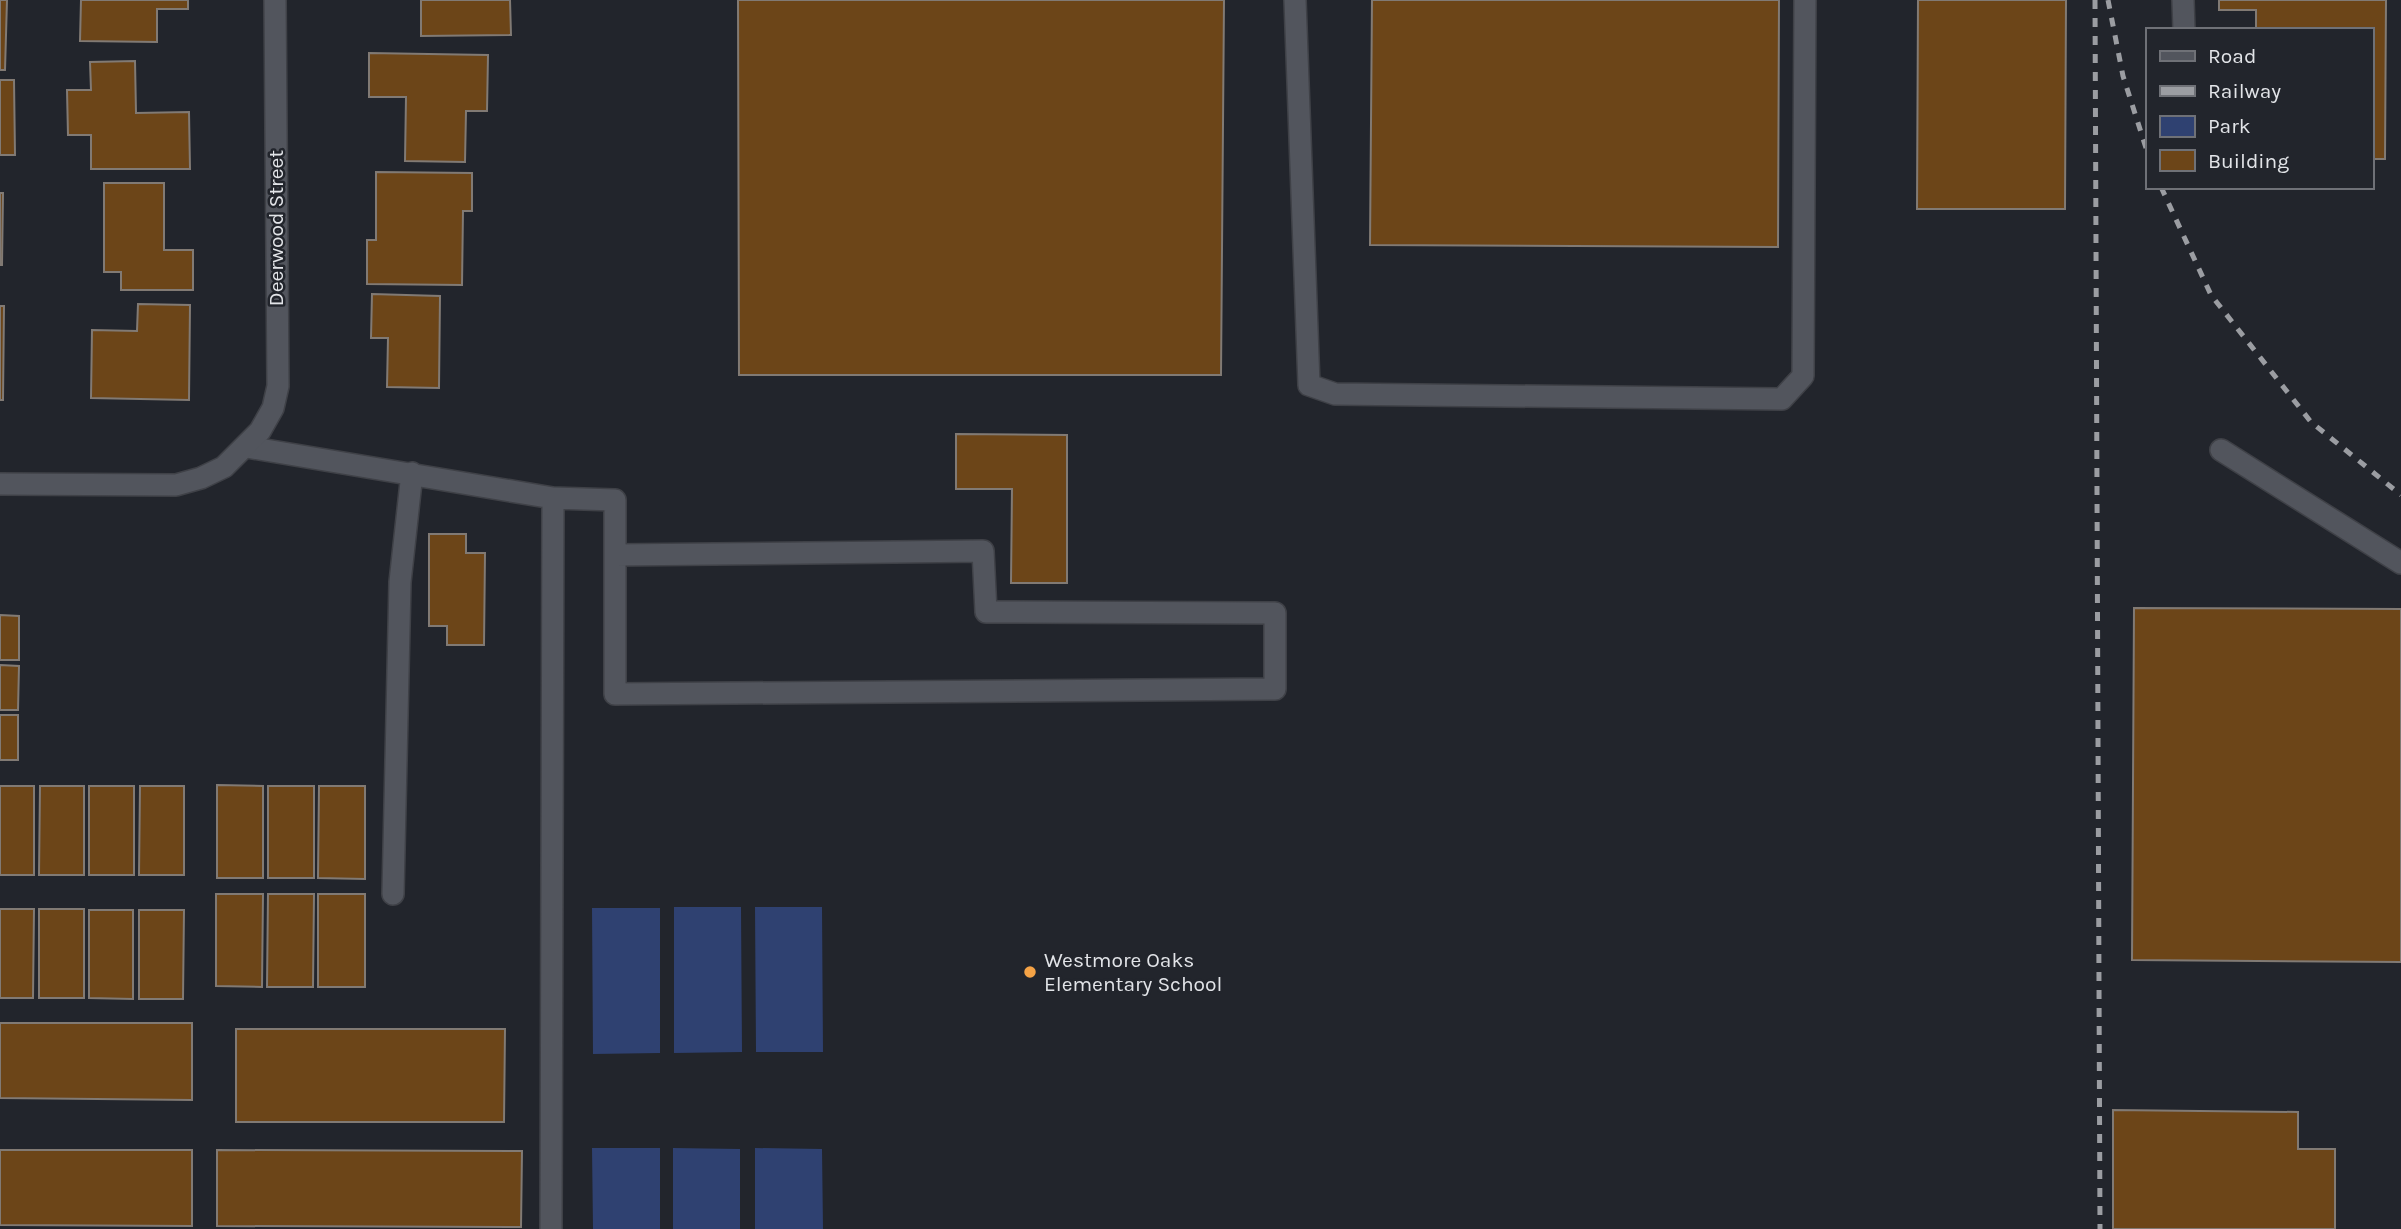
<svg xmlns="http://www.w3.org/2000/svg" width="2401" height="1229" viewBox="0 0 2401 1229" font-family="Karla,sans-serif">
  <rect width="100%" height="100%" fill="#22252c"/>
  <path fill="#2f4171" d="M674 907H741L742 1052 674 1053Z
    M755 907H822L823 1052H756Z
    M592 908H660V1053L593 1054Z
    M592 1148H660V1229H593Z
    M673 1148 740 1149V1229H673Z
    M755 1148 822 1149 823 1229H755Z"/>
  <path fill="#6c4518" stroke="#817a74" stroke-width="2" d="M0 0H7L5 70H0Z
    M81 0H188V9H157V42L80 41Z
    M421 0H510L511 35 421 36Z
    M738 0H1224L1221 375H739Z
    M1372 0H1779L1778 247 1370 245Z
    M1918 0H2066L2065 209H1917Z
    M2219 0H2386L2385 159H2371V30H2256V10H2219Z
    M369 53 488 55 487 111H466L465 162 405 161 406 97H369Z
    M135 61 136 113 189 112 190 169H91V135H68L67 90H91L90 62Z
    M0 80H14L15 155H0Z
    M376 172 472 173V211H463L462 285 367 284V240H376Z
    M104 183H164V250H193V290H121V272H104Z
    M0 193H3L2 265H0Z
    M372 294 440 296 439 388 387 387 388 338H371Z
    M138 304 190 305 189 400 91 398 92 330 137 331Z
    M0 306H4L3 400H0Z
    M956 434 1067 435V583H1011L1012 489H956Z
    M429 534H466V553H485L484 645H447V626H429Z
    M2134 608 2401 609V962L2132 960Z
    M0 615 19 616V660H0Z
    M0 665 19 666 18 710H0Z
    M0 715H18V760H0Z
    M217 785 263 786V878H217Z
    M0 786H34V875H0Z
    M40 786H84V875H39Z
    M89 786H134V875H89Z
    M140 786H184V875H139Z
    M268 786H314V878H268Z
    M319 786H365V879L318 878Z
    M216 894H263L262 987 216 986Z
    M268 894H314L313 987H267Z
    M318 894H365V987H318Z
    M0 909H34L33 998H0Z
    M39 909H84V998H39Z
    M89 910H133V999L89 998Z
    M139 910H184L183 999H139Z
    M0 1023H192V1100L0 1098Z
    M236 1029H505L504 1122H236Z
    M2113 1110 2298 1112V1149H2335V1229H2113Z
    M0 1150H192V1226L0 1225Z
    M217 1150 522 1151 521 1227 217 1226Z"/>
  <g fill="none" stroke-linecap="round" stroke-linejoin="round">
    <defs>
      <path id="lane" d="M1295 0 1309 385 1335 394 1782 399 1803 376 1805 0
        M2183 0 2184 30
        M247 447 553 498 551 1229
        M2221 450 2401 563
        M553 498 615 500V694L1275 689V613L986 612 983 551 615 555
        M393 894 400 582 412 473"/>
      <path id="street" d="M0 484 176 485 201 478 224 467 260 431 273 408 278 386 275 0"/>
    </defs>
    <use href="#lane" stroke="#3f4147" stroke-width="24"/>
    <use href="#street" stroke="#3f4147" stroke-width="24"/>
    <use href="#lane" stroke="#52555d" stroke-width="21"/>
    <use href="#street" stroke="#52555d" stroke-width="21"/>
    <path stroke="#9b9da2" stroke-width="5" stroke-dasharray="9 9" stroke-linecap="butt" d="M2095 0 2100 1229
      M2108 0 2123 76 2147 151
      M2161 187 2211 295 2311 422 2401 495"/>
  </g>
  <circle fill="#f5a346" stroke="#22252c" stroke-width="2.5" cx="1030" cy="972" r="7"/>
  <g text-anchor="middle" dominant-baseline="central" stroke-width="5" stroke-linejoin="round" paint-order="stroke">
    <g font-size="21" fill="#e2e4e8" stroke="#22252c">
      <text transform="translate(276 228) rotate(-90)">Deerwood Street</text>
    </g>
    <g font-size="21" fill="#e2e4e8" stroke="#22252c" text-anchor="start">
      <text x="1044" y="960">Westmore Oaks<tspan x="1044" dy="24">Elementary School</tspan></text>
    </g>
  </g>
  <rect x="2146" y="28" width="228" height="161" fill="#22252c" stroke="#6f7177" stroke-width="2"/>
  <rect x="2160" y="51" width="35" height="10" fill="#52555d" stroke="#6f7177" stroke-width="2"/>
  <text x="2208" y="63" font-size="21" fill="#e2e4e8">Road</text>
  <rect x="2160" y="86" width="35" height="10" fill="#9b9da2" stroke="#6f7177" stroke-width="2"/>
  <text x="2208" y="98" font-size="21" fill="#e2e4e8">Railway</text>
  <rect x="2160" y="116" width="35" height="21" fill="#2f4171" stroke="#6f7177" stroke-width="2"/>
  <text x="2208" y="133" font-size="21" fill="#e2e4e8">Park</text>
  <rect x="2160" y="150" width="35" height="21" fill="#6c4518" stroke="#6f7177" stroke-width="2"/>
  <text x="2208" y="168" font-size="21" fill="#e2e4e8">Building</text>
</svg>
